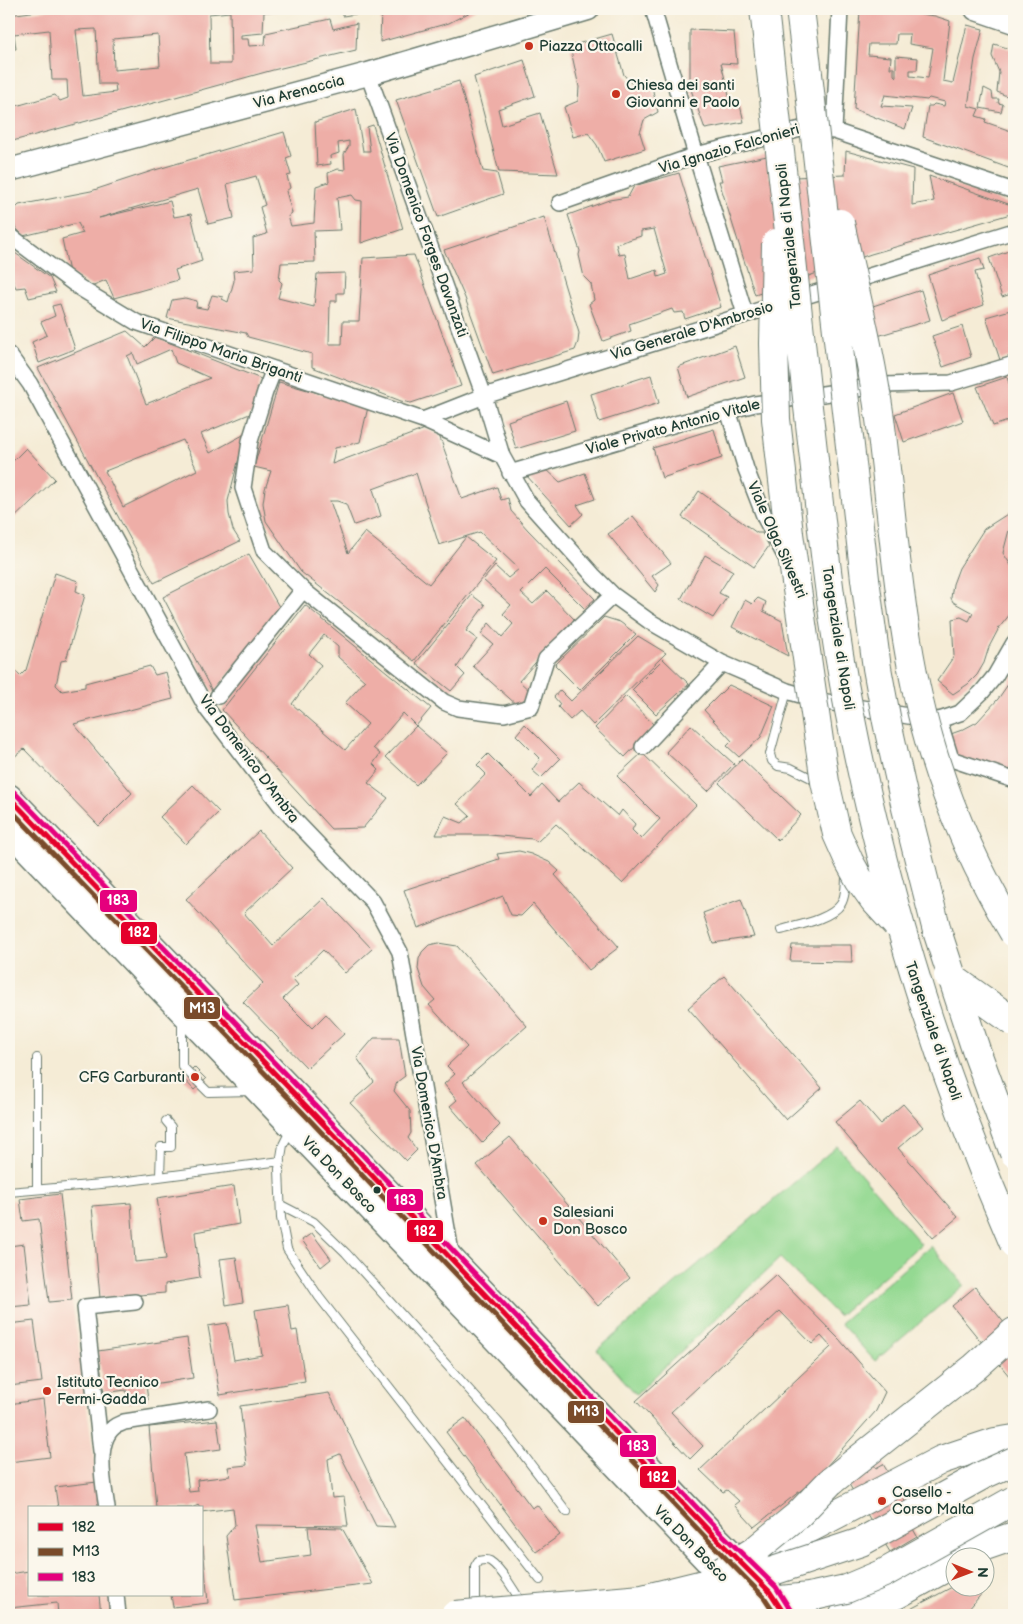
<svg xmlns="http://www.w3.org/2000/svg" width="1023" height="1624" viewBox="0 0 1023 1624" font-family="'Balsamiq Sans',sans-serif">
  <rect width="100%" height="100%" fill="#fbf7ec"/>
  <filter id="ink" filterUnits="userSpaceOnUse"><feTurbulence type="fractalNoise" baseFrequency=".02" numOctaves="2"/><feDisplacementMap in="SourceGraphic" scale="10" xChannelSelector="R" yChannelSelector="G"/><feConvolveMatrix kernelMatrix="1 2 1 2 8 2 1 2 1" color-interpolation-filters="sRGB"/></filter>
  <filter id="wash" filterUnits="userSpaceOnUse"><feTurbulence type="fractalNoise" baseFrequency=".0096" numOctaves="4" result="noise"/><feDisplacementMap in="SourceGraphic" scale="20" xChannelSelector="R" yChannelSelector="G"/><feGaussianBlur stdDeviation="1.12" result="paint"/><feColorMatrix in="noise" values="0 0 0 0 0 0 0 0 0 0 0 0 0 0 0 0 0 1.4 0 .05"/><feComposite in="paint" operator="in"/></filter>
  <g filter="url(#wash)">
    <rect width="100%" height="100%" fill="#f5ecd6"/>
    <path fill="#f6d2c5" d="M60 1194 72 1300 101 1508H29V1595H111L113 1613 96 1615H9V1201Z"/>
    <path fill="#94d992" stroke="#5a8b63" d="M837 1146 921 1244 838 1316 780 1258 636 1394 597 1350Z
      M931 1246 964 1285 875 1361 840 1323Z"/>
    <g id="blocks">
      <path fill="#eeaea7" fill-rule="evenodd" d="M53 9H292L282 11 264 12 263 33 241 35V39H248L249 46 265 45 266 33 330 19 333 29 357 23 356 50 273 70 161 101 9 142V108L55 95 60 101 68 98 67 80H52L49 30 14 34 16 49H9V15ZM230 12 231 64H210L209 14ZM96 29 99 84H115L116 92 83 96 76 30ZM158 35 160 66 114 70 113 39Z
        M343 9H356V14L343 16Z
        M381 9H476L449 23 380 42Z
        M860 10 913 13 935 16 950 21 943 81 953 83 967 25 983 29 975 59 968 106 979 109 976 116 986 119 985 122 1014 132V170L923 137 928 106H932L934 104 944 106 945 102 929 98 927 100 885 95 881 106 912 108 905 129 854 109ZM897 34H910L909 44 933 48 928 78 910 76V70H917L918 58 896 56V77L894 75V68H890L891 57 868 55 869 44H896Z
        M690 30 734 32 737 64 721 63 731 104 740 105 744 122 705 129 690 87Z
        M612 34 624 75 634 86 651 83 658 112 644 120 640 133 645 149 604 162 597 145 588 133 573 137 564 107 578 101 579 87 570 46Z
        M994 44 1014 50V99L997 92 999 72 992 56Z
        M524 60 535 96 498 109 502 125 540 113 558 174 499 172 474 77Z
        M459 81 483 171 497 173 503 194 438 217 396 100Z
        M984 88 992 92 993 99H999L998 103 1003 104 1001 112 980 108Z
        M356 109 363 151H370L367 127 373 125 403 229 361 243 362 201 356 200 352 195 337 198 340 230 314 231 315 262 281 263 279 280 282 283 278 298 314 307 317 274 345 273 344 293H337V301H330L329 344H342L343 321H359L363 258 414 255 461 386 411 403 401 401 312 367V354L248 337 246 333 167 318 172 300 185 298 197 301 196 307 207 309 212 295 223 297 222 299 228 302 234 281 233 271 254 269 253 238 267 234 260 207 265 205 256 176 227 184 234 218 208 224 198 189 99 218 170 201 174 217 191 214 202 261 175 270 178 280 114 298 106 280 91 286 69 272 62 239 83 233 78 223 23 236 12 223 11 213 19 205 91 191 155 170 284 132 291 156 286 158 291 175 287 176 290 188 286 191 292 213 288 216 291 226 314 223 316 186 329 182 328 173 338 169 345 170 344 154 349 146V141L338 143 339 153 330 156 331 164 317 166 315 122Z
        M846 151 913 169 912 205 934 201 929 176 1014 206V213L871 254 755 295 719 181H722L718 166 767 156 769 178 845 175Z
        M679 173 721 307 685 319 683 312 674 313 672 309 629 324 631 331 603 341 589 304 594 300 591 284 584 277 579 255 580 251 568 215 609 200 628 197 634 186ZM654 229 667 274 658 277 657 270 630 279 625 254 619 255 616 244 641 236V231Z
        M544 217 579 333 578 342 575 350 493 375 465 298 444 250Z
        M1014 249V293L1002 297 989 258Z
        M15 253 50 278 56 292 29 298 25 287 16 288 9 273V254Z
        M980 258 984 270 975 272 984 305 942 320 928 275Z
        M921 290 930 320 871 338 864 309Z
        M60 304 75 349 39 363 32 342 47 335 41 322 55 316 52 306Z
        M1014 309V356L1000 360 986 317Z
        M962 326 971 357 943 367 932 336Z
        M127 331 145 347 155 337 261 379 252 413 201 434 210 453 245 434 228 501 229 514 233 530 240 541 154 583 38 368ZM171 349 176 363 210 378 146 404 127 356 133 353 137 364ZM183 440 197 470 123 507 105 471Z
        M735 346 745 377 687 397 678 367Z
        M651 375 659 403 599 422 591 394Z
        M1007 377 1014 398V419L993 426 977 387Z
        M279 382 368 407 360 442 335 448 332 464 425 429 439 435 462 499 497 487 501 500 508 498 511 511 528 530 595 599 584 608 545 569 521 593 533 604 547 591 574 619 519 681 531 692 518 706 473 666 493 644 481 634 489 623 502 637 513 624 503 614 511 605 483 580 495 566 508 578 519 569 480 532 439 545 416 473 373 489 381 516 354 525 346 504 337 501H330L348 553 365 532 429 584 466 537 496 561 414 661 301 572 266 521 263 503 265 489 271 471 254 467Z
        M953 393 963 421 904 442 895 414Z
        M566 401 575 431 516 449 508 421Z
        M714 429 722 458 662 478 653 448Z
        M26 448 55 479 9 523V465Z
        M545 468 560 482 585 473 595 499 577 505 583 514 571 525 526 475Z
        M699 491 757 533H762L769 546 754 567 682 517Z
        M1012 511 1014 513V521L1009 530 1003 553 1014 570V609L999 628 989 647 984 663 977 675 968 684 953 694 937 681 954 656 952 619 961 617 969 621 973 613 953 602 951 598 953 584 959 568 984 529Z
        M633 516 671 563 652 576 659 585 655 592 608 534Z
        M249 554 282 612 213 693 163 597Z
        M705 555 733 571 719 593 727 597 713 618 681 599Z
        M55 573 78 581 76 591 85 595 66 660 61 661 56 685 62 691 85 687V683L150 666 155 675 166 672 173 699 74 724 132 793 99 826 24 749 14 757 9 751V664L20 676 26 670Z
        M472 595 485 605 466 631 477 639 457 667 465 675 451 691 416 663Z
        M758 598 766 602 763 611 782 621 788 656 732 627 745 600 752 604Z
        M305 605 431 708 416 726 447 753 416 785 386 757 416 726 403 713 373 748 380 754 373 764 379 770 368 783 388 798 363 828 331 829 222 710ZM324 635 338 647V657L365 681 345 703 368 724 345 750 292 704 321 665 309 654Z
        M604 617 620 622 636 634 580 690 555 665Z
        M638 636 666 653 593 725 580 711 570 720 558 707 560 704 554 697 560 690 571 701Z
        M663 659 689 684 656 714 632 690Z
        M1014 672V760L1009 774 953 755 948 735 962 730 977 722 998 699 1009 683Z
        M729 685 774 706 761 737 739 757 727 746 732 741 704 710Z
        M626 696 655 726 625 757 595 728Z
        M525 724 560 759 541 778 532 770 540 759 516 735Z
        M691 725 734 764 708 791 666 752Z
        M642 753 696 805 622 883 556 824 537 842 533 839 489 835H436L445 816 462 823 470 816 457 804 486 774 477 765 488 754 531 797 542 785 558 802 579 782 618 816 622 810 635 824 632 830 641 839 660 819 617 776Z
        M742 759 801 815 778 840 719 783Z
        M193 785 219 812 186 844 160 817Z
        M259 831 292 868 244 913 273 946 324 898 372 949 345 973 323 950 293 979 298 985 283 999 312 1028 326 1014 344 1034 307 1068 243 1002 263 983 186 899Z
        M519 851 531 854 549 862 559 871 555 875 619 947 589 970 533 904 521 916 511 915 503 896 418 928 404 890 499 859 497 854Z
        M1014 884V907L1008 905Z
        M741 899 754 937 713 943 703 913Z
        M438 943 457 946 527 1026 463 1082 500 1125 482 1143 450 1106 457 1100 444 1084 455 1074 447 1066 467 1047 429 1005 435 1000 424 987 418 969 419 959 422 952 429 945Z
        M792 945H851L852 962 790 961Z
        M724 976 822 1088 786 1120 688 1008Z
        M374 1038H399L405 1076 397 1082 394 1091 410 1111 411 1133 408 1138 417 1150 406 1161 350 1103 374 1082 357 1058Z
        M194 1067 206 1079 194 1090 183 1078Z
        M860 1101 880 1124 903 1104 923 1127 898 1148 958 1217 933 1238 835 1122Z
        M510 1137 630 1278 598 1306 477 1165Z
        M234 1186 239 1224 195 1232 200 1278 165 1284V1293L100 1298 92 1206 131 1203 135 1262 166 1259 157 1198Z
        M60 1194 72 1300 49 1302 39 1219 23 1221 20 1199Z
        M312 1233 331 1259 321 1267 302 1240Z
        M24 1244 31 1305 9 1307V1246Z
        M236 1257 243 1302 226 1305 220 1259Z
        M776 1275 839 1339 885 1392 876 1411 825 1468 809 1484 754 1527 734 1505 739 1501 727 1490 723 1492 700 1470 831 1347 821 1336 812 1344 780 1311 671 1412 703 1446 690 1459 636 1401Z
        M975 1287 1014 1335V1382L952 1306Z
        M288 1305 292 1331 297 1330 305 1381 220 1395 208 1326 227 1323 234 1360 262 1355 255 1310Z
        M34 1321 42 1382 9 1386V1324Z
        M187 1338 193 1378 146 1385 148 1400 128 1403 126 1390 104 1393 98 1351Z
        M329 1393 395 1527 376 1526 340 1454 328 1459 332 1498 344 1497 348 1526 255 1525 262 1562 311 1555 308 1527 342 1528 373 1584 235 1600 226 1536 235 1525 233 1508 201 1512V1508H199V1505L191 1508H156L149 1427 217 1420 221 1449 184 1454 189 1492 198 1491 197 1480 230 1476 228 1467 247 1465 240 1406Z
        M43 1399 50 1457 9 1462V1404Z
        M465 1418 532 1508 537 1505 560 1535 536 1552 446 1432Z
        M871 1460 876 1468 883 1464 920 1525 913 1529 917 1536 890 1552 844 1476Z
        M97 1482 101 1508H58L55 1487Z
        M201 1546H203L208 1603 173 1607 171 1595H201Z
        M29 1571V1595H99L101 1615H58L57 1603 9 1608V1574Z
        M956 1585V1586H980L983 1592 964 1615H899Z"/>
    </g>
  </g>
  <g filter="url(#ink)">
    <use href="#blocks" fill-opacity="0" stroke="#6a7a6d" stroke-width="1"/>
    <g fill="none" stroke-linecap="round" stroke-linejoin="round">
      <defs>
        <path id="lane" d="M787 691 770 754 772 761 778 766 791 768 811 778 816 783
          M781 930C799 925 831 919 841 904 846 896 846 882 846 873
          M182 1021V1066L208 1092 252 1091
          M290 1131 283 1145 279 1169 281 1218 287 1249 319 1297 540 1580
          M160 1176 161 1147H171V1127L166 1121
          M37 1188V1058
          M9 1192 113 1183 281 1161
          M281 1205 314 1222 346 1253 500 1424 567 1512
          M475 1610V1566L478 1561C483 1560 486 1559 490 1561 501 1568 516 1593 522 1604"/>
        <path id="street" d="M653 9 696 155 745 314
          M368 74 484 396 502 456 527 501 593 575 613 595 649 621 722 663 787 691 821 701 920 718 939 720 960 713 982 692 995 676 1014 643
          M834 131 840 9
          M560 203 696 155 805 128 834 131 1014 191
          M9 235 80 288 136 322 423 420 502 456
          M9 355 30 384 207 709 282 807 373 902 400 952 452 1258
          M274 369 265 392 250 441 243 488 264 551 303 590 444 702 458 708 504 714 531 707 546 659 613 595
          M728 410 746 469 765 518 785 556
          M423 420 484 396 1014 231
          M510 473 679 423 755 404 884 385 951 383 1014 364
          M218 696 303 590
          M939 720 951 759 1014 780
          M643 747 722 663
          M101 1451 85 1307 135 1302
          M107 1508C104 1486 94 1443 114 1427 116 1425 121 1424 124 1422L209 1409
          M116 1595 118 1615"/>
        <path id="secondary" d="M976 9 1014 22
          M9 170 368 74 588 9"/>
        <path id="primary" d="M9 797 310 1110 714 1536 770 1592 785 1615
          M9 830 733 1587"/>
        <path id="highway" d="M800 9 808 74
          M830 1482 975 1367 1014 1332
          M758 1550 795 1536 941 1460 995 1442 1014 1439
          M966 1556 985 1546 1014 1536
          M844 1615 896 1595 956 1562"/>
      </defs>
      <use href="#lane" stroke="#6a7a6d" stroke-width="10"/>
      <use href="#street" stroke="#6a7a6d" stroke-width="18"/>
      <use href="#secondary" stroke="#6a7a6d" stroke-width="25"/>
      <use href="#primary" stroke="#6a7a6d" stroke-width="28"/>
      <use href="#highway" stroke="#6a7a6d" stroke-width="30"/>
      <use href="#lane" stroke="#fff" stroke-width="8"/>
      <use href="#street" stroke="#fff" stroke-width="15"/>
      <use href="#secondary" stroke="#fff" stroke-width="22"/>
      <use href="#primary" stroke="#fff" stroke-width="25"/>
      <use href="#highway" stroke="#fff" stroke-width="28"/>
      <defs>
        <path id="highway-bridge" d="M764 9C779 142 794 274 808 407 820 508 829 610 849 710 885 894 939 1072 1014 1244
          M808 74 865 579 877 668 887 722 906 808 937 931 976 1050 1014 1153
          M840 223C854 288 871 353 880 419 894 525 899 636 929 740 948 806 978 873 1014 933
          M776 243 774 344 776 419 789 534 825 782 837 834 849 861 859 879 874 900 896 924
          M948 975 1014 1022
          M711 1578 754 1551 798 1515 830 1482
          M455 1615 642 1599 699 1585 767 1573 861 1542 983 1475 1014 1461
          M637 1615 809 1597 846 1589 884 1573 1014 1500"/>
      </defs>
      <use href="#highway-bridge" stroke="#6a7a6d" stroke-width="30" stroke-linecap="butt"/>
      <use href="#highway-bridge" stroke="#fff" stroke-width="28"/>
      <defs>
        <path id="bus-1" d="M9 797 310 1110 714 1536 770 1592 785 1615"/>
        <path id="bus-2" d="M9 808 305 1115 709 1541 764 1597 776 1615"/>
        <path id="bus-3" d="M14 792 315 1105 719 1531 776 1587 791 1611"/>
      </defs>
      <use href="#bus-1" stroke="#fbf7ec" stroke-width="9"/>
      <use href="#bus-2" stroke="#fbf7ec" stroke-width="9"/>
      <use href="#bus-3" stroke="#fbf7ec" stroke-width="9"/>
      <use href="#bus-1" stroke="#e4002b" stroke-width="5"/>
      <use href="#bus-2" stroke="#7a4b2a" stroke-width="5"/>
      <use href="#bus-3" stroke="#e5007d" stroke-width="5"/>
    </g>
  </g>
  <g fill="#c8321e" stroke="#fbf7ec" stroke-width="2">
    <circle cx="529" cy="46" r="5"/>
    <circle cx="616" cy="94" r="5"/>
    <circle cx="195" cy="1077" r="5"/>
    <circle cx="543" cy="1221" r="5"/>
    <circle cx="47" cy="1391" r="5"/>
    <circle cx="882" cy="1501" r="5"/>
  </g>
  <circle fill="#1f3d34" stroke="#fbf7ec" stroke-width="2" cx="377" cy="1190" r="4.5"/>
  <g text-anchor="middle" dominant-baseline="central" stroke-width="4.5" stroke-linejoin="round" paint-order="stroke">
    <g font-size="15" fill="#1f3d34" stroke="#fbf7ec" text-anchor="start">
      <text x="539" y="46">Piazza Ottocalli</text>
      <text x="626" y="85">Chiesa dei santi<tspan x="626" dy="17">Giovanni e Paolo</tspan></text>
      <text x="185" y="1077" text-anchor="end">CFG Carburanti</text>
      <text x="553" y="1212">Salesiani<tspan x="553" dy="17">Don Bosco</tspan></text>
      <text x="57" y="1382">Istituto Tecnico<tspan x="57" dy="17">Fermi-Gadda</tspan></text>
      <text x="892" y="1492">Casello -<tspan x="892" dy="17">Corso Malta</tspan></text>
    </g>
    <g font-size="15" fill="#1f3d34" stroke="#fbf7ec">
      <text transform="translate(299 92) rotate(-15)">Via Arenaccia</text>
      <text transform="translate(729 149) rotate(-16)">Via Ignazio Falconieri</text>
      <text transform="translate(426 235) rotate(70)">Via Domenico Forges Davanzati</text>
      <text transform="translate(789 236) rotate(-96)">Tangenziale di Napoli</text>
      <text transform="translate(692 331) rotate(-17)">Via Generale D'Ambrosio</text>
      <text transform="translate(221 351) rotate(19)">Via Filippo Maria Briganti</text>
      <text transform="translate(673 427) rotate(-15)">Viale Privato Antonio Vitale</text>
      <text transform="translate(777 540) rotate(66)">Viale Olga Silvestri</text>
      <text transform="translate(838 638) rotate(81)">Tangenziale di Napoli</text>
      <text transform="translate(249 759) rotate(53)">Via Domenico D'Ambra</text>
      <text transform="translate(933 1031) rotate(71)">Tangenziale di Napoli</text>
      <text transform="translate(429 1123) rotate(80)">Via Domenico D'Ambra</text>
      <text transform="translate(339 1175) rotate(46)">Via Don Bosco</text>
      <text transform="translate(691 1544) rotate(46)">Via Don Bosco</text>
    </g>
  </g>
  <g stroke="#fbf7ec" stroke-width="2">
    <rect x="99" y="889" width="39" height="24" rx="5" fill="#e5007d"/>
    <rect x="120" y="921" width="38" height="24" rx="5" fill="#e4002b"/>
    <rect x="183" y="996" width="38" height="24" rx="5" fill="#7a4b2a"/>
    <rect x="386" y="1188" width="38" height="24" rx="5" fill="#e5007d"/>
    <rect x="406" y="1219" width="38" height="24" rx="5" fill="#e4002b"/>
    <rect x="567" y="1400" width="38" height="24" rx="5" fill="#7a4b2a"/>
    <rect x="619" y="1434" width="38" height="24" rx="5" fill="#e5007d"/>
    <rect x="639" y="1465" width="38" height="24" rx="5" fill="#e4002b"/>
  </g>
  <g font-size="14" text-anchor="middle" font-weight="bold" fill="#fff">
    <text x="118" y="905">183</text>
    <text x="139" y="937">182</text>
    <text x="202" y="1013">M13</text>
    <text x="405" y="1205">183</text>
    <text x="425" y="1236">182</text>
    <text x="586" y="1416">M13</text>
    <text x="638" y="1451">183</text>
    <text x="658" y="1482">182</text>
  </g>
  <rect width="1023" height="1624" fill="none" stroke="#fbf7ec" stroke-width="30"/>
  <rect x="28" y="1506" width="175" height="90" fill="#fbf7ec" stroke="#a3ada2"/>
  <rect x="38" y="1523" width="25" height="8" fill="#e4002b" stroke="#a3ada2"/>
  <text x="72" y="1532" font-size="15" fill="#1f3d34">182</text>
  <rect x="38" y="1548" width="25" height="8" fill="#7a4b2a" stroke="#a3ada2"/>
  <text x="72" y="1556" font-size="15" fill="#1f3d34">M13</text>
  <rect x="38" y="1573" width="25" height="8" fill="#e5007d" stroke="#a3ada2"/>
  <text x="72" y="1582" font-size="15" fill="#1f3d34">183</text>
  <g transform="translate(970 1572) rotate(91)"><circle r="24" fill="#fbf7ec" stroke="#a3ada2"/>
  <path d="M0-4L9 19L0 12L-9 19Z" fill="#c8321e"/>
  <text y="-8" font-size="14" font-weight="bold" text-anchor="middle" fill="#1f3d34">N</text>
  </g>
</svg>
